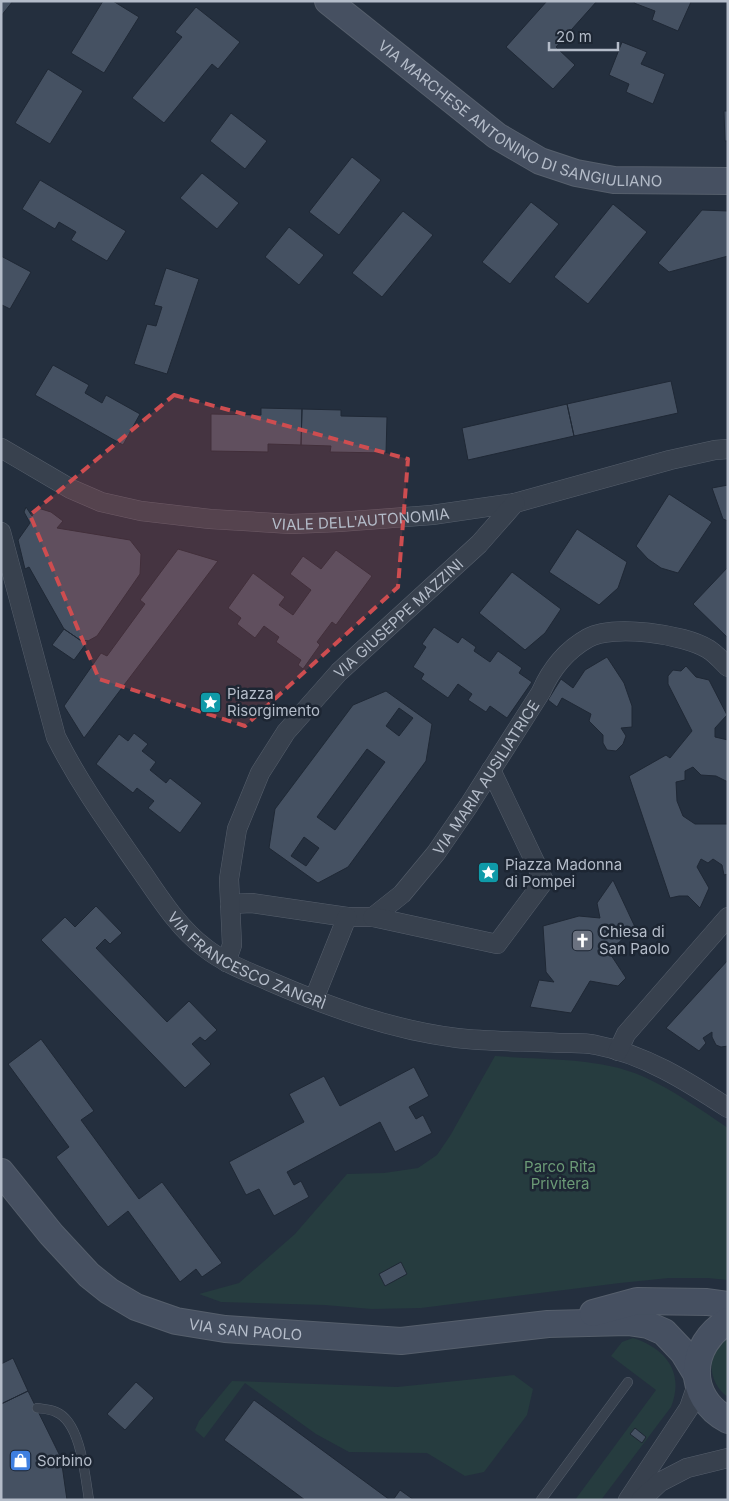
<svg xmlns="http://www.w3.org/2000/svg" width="729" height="1501" viewBox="0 0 729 1501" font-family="Inter,sans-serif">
  <rect width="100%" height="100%" fill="#242f3e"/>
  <path fill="#263c3f" d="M495 1056C541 1060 599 1057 642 1076 673 1090 700 1109 728 1128V1280L708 1278H669L620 1283 421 1308 372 1309 325 1305 221 1302 199 1294 239 1283 295 1234 347 1174 384 1173 418 1168 437 1155 450 1136Z
    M728 1335V1397C712 1387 706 1362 717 1346 720 1342 724 1338 728 1335Z
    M633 1338C665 1348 685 1372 671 1407L601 1500H575L656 1390 611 1356 622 1342Z
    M514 1375 533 1389 527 1415 484 1472 465 1476 427 1453 349 1452 316 1434 245 1383 204 1438 195 1430 199 1421 232 1381 397 1387Z"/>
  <path fill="#455162" stroke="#1f2835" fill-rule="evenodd" d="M1 1H13L1 16Z
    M103 1H113L139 17 104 73 71 53Z
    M547 1H597L556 47 575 65 553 89 506 47Z
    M635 1H689L691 2 678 31 652 20 655 11 634 3Z
    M196 7 240 42 218 69 212 64 164 123 132 98 182 37 175 32Z
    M622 42 647 52 641 64 665 74 653 104 626 92 629 84 609 75Z
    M48 69 83 91 50 144 15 123Z
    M724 111H728V141H725Z
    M231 113 267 141 245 169 210 141Z
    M352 157 381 180 339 235 309 212Z
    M202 173 239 203 217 229 180 198Z
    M40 180 126 231 107 261 71 240 76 232 59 222 55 229 22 209Z
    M531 202 559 224 510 284 482 262Z
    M613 204 647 232 588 304 554 277Z
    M702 210 728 211V256L669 272 658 263Z
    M403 211 433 235 382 297 352 273Z
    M289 227 324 255 299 285 265 257Z
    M1 256 31 272 10 309 2 305 1 306Z
    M166 268 199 279 167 374 134 364 147 324 156 326 162 307 154 305Z
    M53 365 89 385 85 393 102 403 106 395 140 414 123 445 35 395Z
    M671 381 678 413 574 436 567 404Z
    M567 404 574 436 468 460 462 428Z
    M261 408 302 409 301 445 268 444V452L211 451V414L261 415Z
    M302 409 341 410V416L387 417 386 453 330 452 331 446 301 445Z
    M728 485V521L723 519 712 488Z
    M669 494 712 522 678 573 661 568 648 559 636 546Z
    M26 507 32 516 38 508 51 512 63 521 57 528 130 540 141 554 140 574 97 636 88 641 80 640 64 629 29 567 25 569 18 540 30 523 24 512Z
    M577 529 627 562 618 588 599 605 549 572Z
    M178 549 218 561 84 738 64 706 101 653 107 656 145 604 140 600Z
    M336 550 372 576 336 625 332 622 317 642 320 645 303 669 298 665 301 660 276 642 279 637 264 626 255 638 237 624 241 618 228 608 253 573 285 597 279 605 293 615 311 590 290 574 303 556 321 569Z
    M728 567V638L693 604Z
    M512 572 561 609 545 633 525 650 479 613Z
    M434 627 458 643 462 637 476 647 474 651 490 662 498 651 522 668 519 673 532 682 507 718 490 706 486 712 468 700 472 694 458 684 448 698 421 679 424 674 413 667 426 647 422 644Z
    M64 629 80 640 88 641 74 660 52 645Z
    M607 657 624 683 632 706V727L621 728 626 736 623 744 616 751 607 750 603 743V735L589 721 591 714 562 698 557 707 548 700 561 679 573 688 585 670Z
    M686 666 696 677 709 680 727 715 715 728V737L728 740V782L716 776 701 775 693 767 685 771V780L676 782 677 801 683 816 695 824H728V874L724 875 722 865 713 859 708 863 701 859 697 867 709 888 700 908 688 896H679L670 898 629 776 666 755 670 758 692 731 668 684V676L673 670 681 671Z
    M386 691 432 724 426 761 348 867 318 883 269 848 275 809 353 705ZM399 708 413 718 399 736 386 726ZM367 749 385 762 335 830 317 817ZM304 837 319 848 306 866 291 856Z
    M134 733 148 744 142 751 156 762 150 770 166 783 170 778 202 803 180 833 148 808 154 801 137 788 133 793 96 764 119 734 128 741Z
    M613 880 635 927 609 952 626 978 618 986 590 981 571 1013 530 1007 539 980 554 982 546 972 543 926 579 916 600 918 597 903Z
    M96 906 122 933 110 944 105 939 96 948 167 1022 189 1001 217 1030 205 1041 200 1037 192 1044 211 1064 185 1088 41 940 65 917 75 927Z
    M728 960V1046L721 1047 716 1045 712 1037V1032L703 1038 706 1043 699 1051 666 1028Z
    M41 1039 94 1111 81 1120 139 1199 162 1182 222 1263 202 1277 196 1269 180 1282 128 1211 108 1227 56 1157 69 1147 8 1064Z
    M414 1067 429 1096 409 1107 416 1119 423 1115 432 1133 395 1152 380 1122 287 1172 294 1185 301 1181 309 1197 274 1216 259 1189 246 1195 229 1162 304 1122 289 1094 324 1076 340 1106Z
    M401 1262 407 1274 385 1286 379 1274Z
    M13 1358 28 1391 1 1404V1364Z
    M136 1382 154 1398 125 1430 107 1414Z
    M28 1391 61 1458 67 1500H1V1404Z
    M254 1400 390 1500H305L224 1440Z
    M635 1428 646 1437 642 1443 630 1434Z
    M400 1490 414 1500H393Z"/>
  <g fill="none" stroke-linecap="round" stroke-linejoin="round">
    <defs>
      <path id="lane" d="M37 1408C43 1409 50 1409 56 1412 81 1422 85 1476 89 1500
        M541 1500 628 1382"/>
      <g id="street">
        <path id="s1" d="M1 448 71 489 101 502 141 511 210 519 291 524 339 522 432 515 515 503 670 460 715 450 728 449"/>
        <path id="s2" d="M1 532 56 737C79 783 108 823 137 865 157 893 176 926 204 947 224 963 246 971 269 981 329 1007 392 1030 457 1038 490 1042 525 1041 559 1043 571 1043 584 1042 596 1045 644 1054 687 1081 728 1108"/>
        <path id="s3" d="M230 904 252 903 347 917H373L402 894 436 853 469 805 541 692C551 669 565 651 588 638 613 624 684 634 708 649 715 653 722 661 728 667"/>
        <path d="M373 917 497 944 544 881 491 770"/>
        <path id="s4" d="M226 962 232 945 229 879 237 829 260 773 286 732 339 672 479 544 515 503"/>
        <path d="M314 999 347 917"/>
        <path d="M618 1051 626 1034 728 917"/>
        <path d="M628 1500 689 1408 698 1382"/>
        <path d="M641 1500 660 1482 687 1468 728 1458"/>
      </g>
      <g id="secondary">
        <path id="s5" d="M328 1 497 136 540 161 576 173 614 180 728 181"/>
        <path id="s6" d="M1 1172 51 1234 89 1275 109 1291 136 1307 176 1321 225 1329 401 1341 548 1324 628 1322 648 1325 664 1332 683 1352 697 1375"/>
        <path d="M593 1313 637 1301 707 1302 728 1305"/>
        <path d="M728 1321C688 1345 685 1397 728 1420"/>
      </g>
    </defs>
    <use href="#lane" stroke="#565f6c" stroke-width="10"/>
    <use href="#street" stroke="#565f6c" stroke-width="20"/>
    <use href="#secondary" stroke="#565f6c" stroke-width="28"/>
    <use href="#lane" stroke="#38414e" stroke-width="9"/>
    <use href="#street" stroke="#38414e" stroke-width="19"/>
    <use href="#secondary" stroke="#465061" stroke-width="26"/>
  </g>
  <path fill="#ce4d50" fill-opacity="0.2" stroke="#ce4d50" stroke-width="4" stroke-dasharray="10 6" stroke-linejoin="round" d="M174 395 408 459 398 587 245 726 99 679 30 515Z"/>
  <defs>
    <symbol id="sight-square" viewBox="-11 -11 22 22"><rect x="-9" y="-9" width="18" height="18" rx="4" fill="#0f9aa8" stroke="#1d2633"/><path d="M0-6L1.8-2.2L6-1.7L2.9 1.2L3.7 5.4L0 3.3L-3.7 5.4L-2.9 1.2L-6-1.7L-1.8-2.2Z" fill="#fff"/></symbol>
    <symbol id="church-square" viewBox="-11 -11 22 22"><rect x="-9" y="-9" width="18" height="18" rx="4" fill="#6b7280" stroke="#1d2633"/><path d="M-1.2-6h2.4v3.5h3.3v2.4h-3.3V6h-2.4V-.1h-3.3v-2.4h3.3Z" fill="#fff"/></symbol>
    <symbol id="shop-square" viewBox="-11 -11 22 22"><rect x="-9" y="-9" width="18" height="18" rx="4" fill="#3f7fe0" stroke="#1d2633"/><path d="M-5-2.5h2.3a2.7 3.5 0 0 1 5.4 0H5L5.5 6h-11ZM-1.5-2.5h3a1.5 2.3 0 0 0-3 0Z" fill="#fff"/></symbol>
  </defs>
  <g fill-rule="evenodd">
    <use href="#sight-square" x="198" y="690" width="25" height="25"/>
    <use href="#sight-square" x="476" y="860" width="25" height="25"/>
    <use href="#church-square" x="570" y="928" width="25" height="25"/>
    <use href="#shop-square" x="8" y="1448" width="25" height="25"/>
  </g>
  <g text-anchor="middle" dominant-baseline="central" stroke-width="5" stroke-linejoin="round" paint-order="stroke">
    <g font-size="15" fill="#b4bcc9" stroke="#1d2633">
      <text stroke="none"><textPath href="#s5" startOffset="229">VIA MARCHESE ANTONINO DI SANGIULIANO</textPath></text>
      <text stroke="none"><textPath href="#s1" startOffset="375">VIALE DELL'AUTONOMIA</textPath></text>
      <text stroke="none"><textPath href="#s4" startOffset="404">VIA GIUSEPPE MAZZINI</textPath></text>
      <text stroke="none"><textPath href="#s3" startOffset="325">VIA MARIA AUSILIATRICE</textPath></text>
      <text stroke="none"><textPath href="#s2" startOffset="514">VIA FRANCESCO ZANGRÌ</textPath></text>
      <text stroke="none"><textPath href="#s6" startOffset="305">VIA SAN PAOLO</textPath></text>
    </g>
    <g font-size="15" fill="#b4bcc9" stroke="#1d2633" text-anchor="start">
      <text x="227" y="693">Piazza<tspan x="227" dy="17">Risorgimento</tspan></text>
      <text x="505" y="864">Piazza Madonna<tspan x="505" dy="17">di Pompei</tspan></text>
      <text x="599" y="931">Chiesa di<tspan x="599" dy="17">San Paolo</tspan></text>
      <text x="37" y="1460">Sorbino</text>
    </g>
    <g font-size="15" fill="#6b9a76" stroke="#1d2633">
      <text x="560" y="1166">Parco Rita<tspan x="560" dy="17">Privitera</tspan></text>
    </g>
  </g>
  <rect width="729" height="1501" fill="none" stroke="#b4bcc9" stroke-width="5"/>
  <path d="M549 42v8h69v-8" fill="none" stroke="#b4bcc9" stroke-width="2.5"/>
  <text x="556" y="42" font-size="15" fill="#b4bcc9" stroke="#1d2633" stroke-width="4" paint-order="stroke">20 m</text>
</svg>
